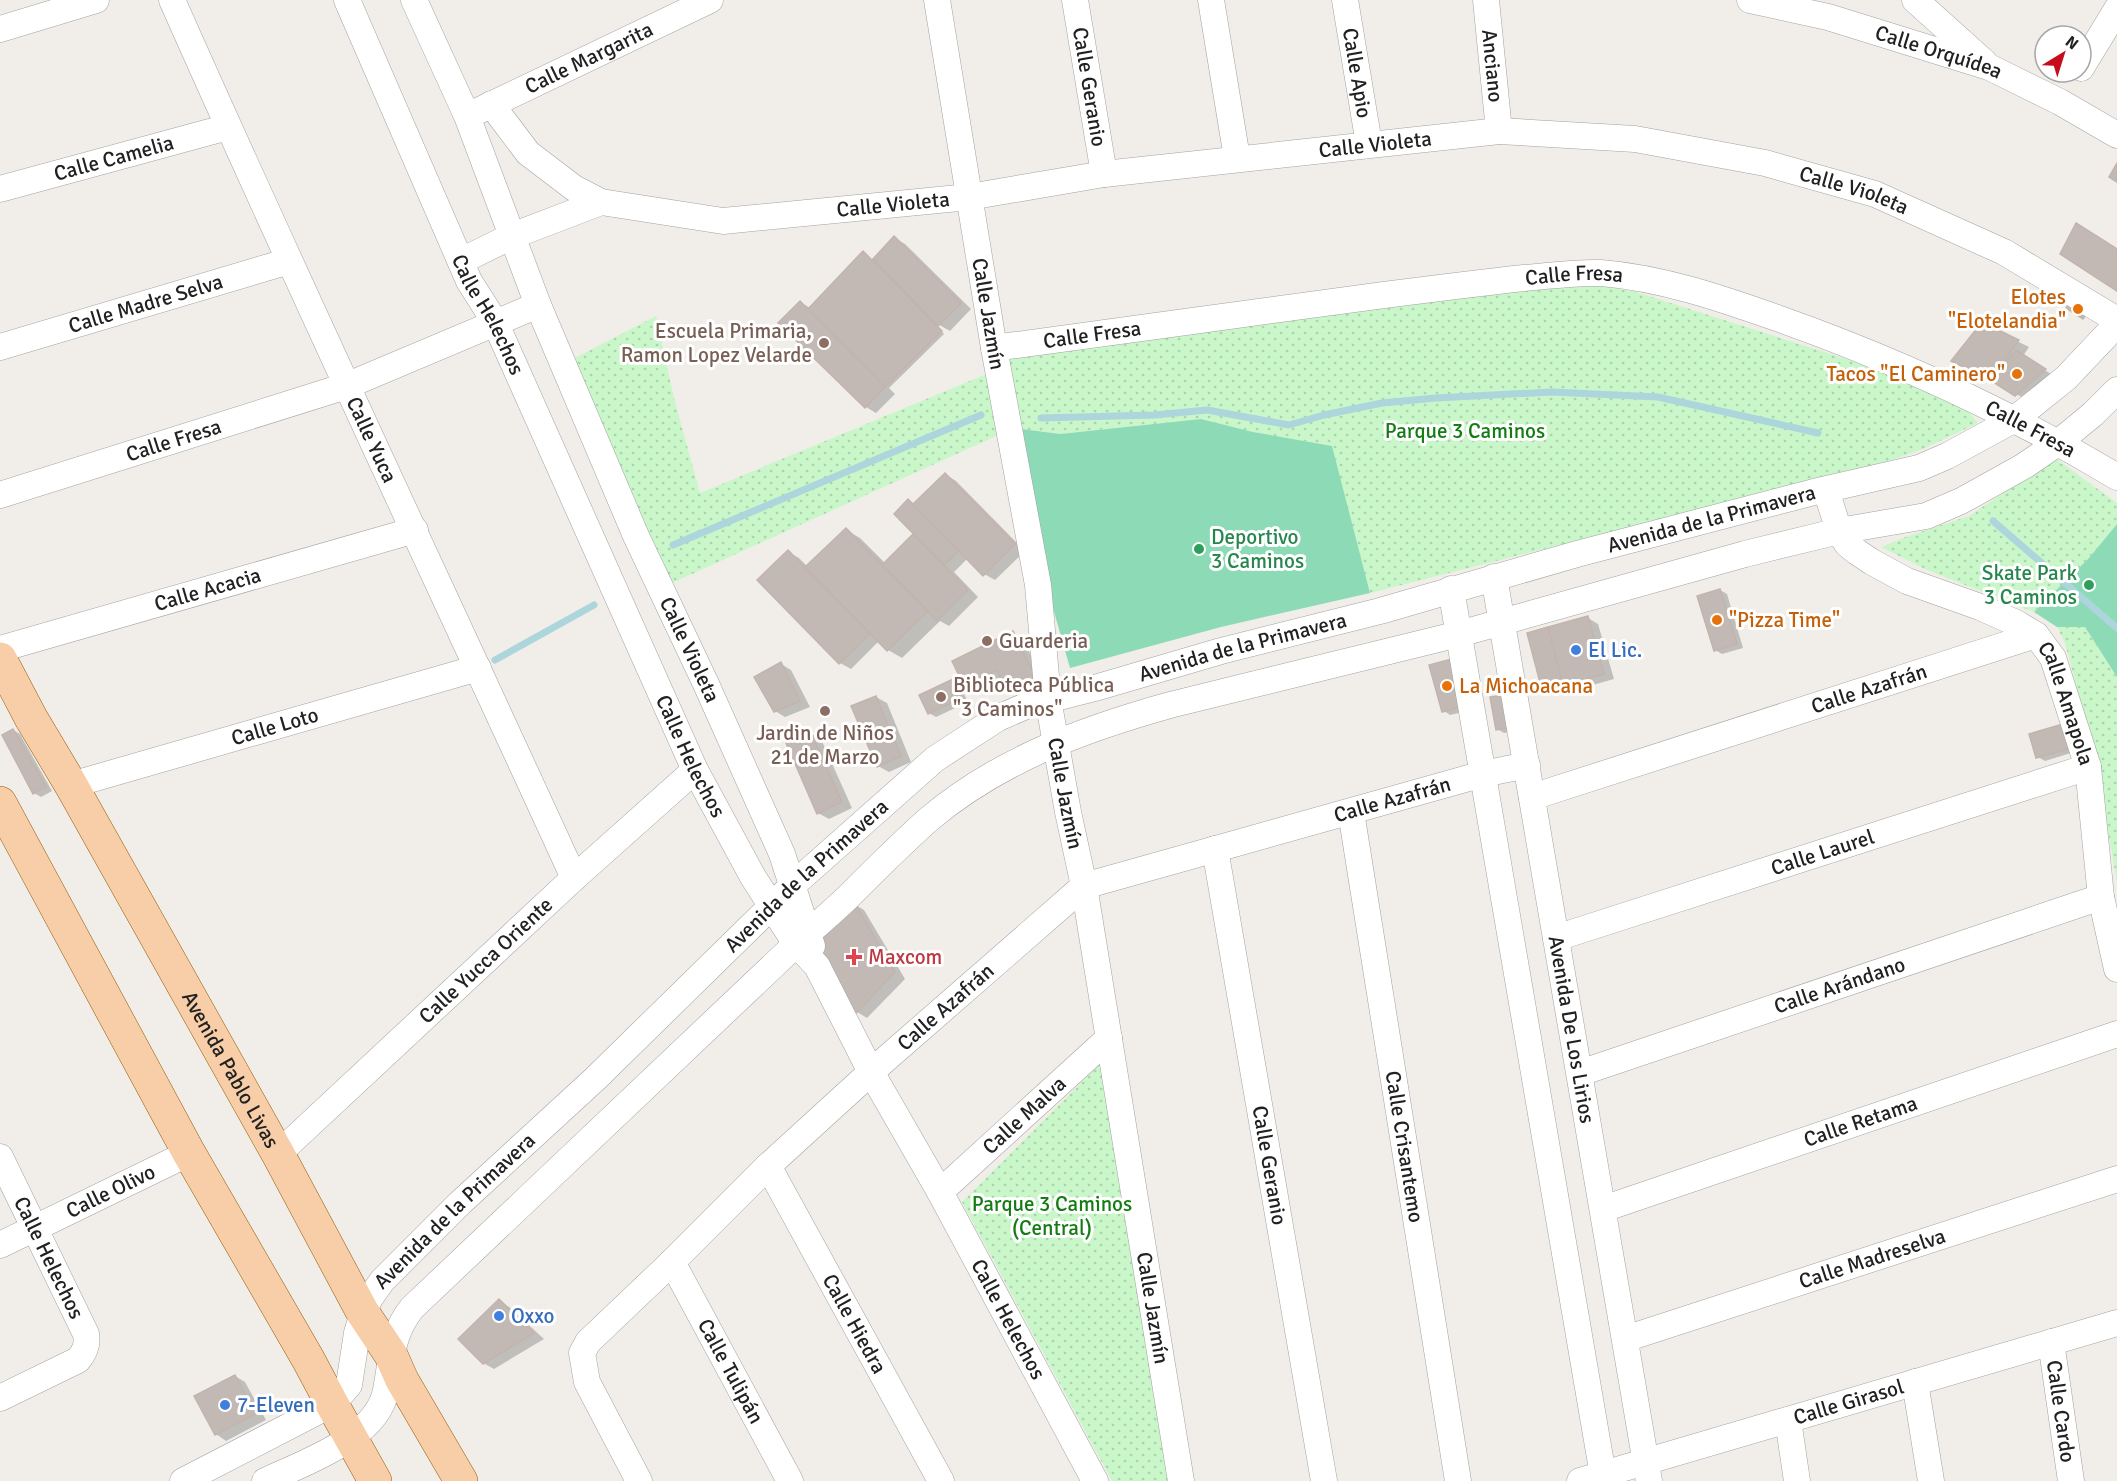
<svg xmlns="http://www.w3.org/2000/svg" width="2117" height="1481" viewBox="0 0 2117 1481" font-family="Signika,sans-serif">
  <defs>
    <pattern id="park-dots" width="8" height="8" patternUnits="userSpaceOnUse" patternTransform="scale(1.5)"><rect width="8" height="8" fill="#caf7ca"/><path d="M2 2h.1M6 6h.1" fill="none" stroke="#add3ad" stroke-width="1.8" stroke-linecap="round"/></pattern>
  </defs>
  <rect width="100%" height="100%" fill="#f1eee9"/>
  <path fill="url(#park-dots)" d="M1565 283 1599 285 1633 291 1856 362 1939 394 1969 412 1978 423 1923 449 1895 459 1845 473 1370 593 1331 446 1253 432 1201 419 1060 434 1014 428 670 584 565 363 656 316 674 398 700 493 996 370 1007 353Z
    M2055 458 2117 503V524L2089 558 2034 612 1927 570 1881 547 1908 536 1969 516Z
    M2057 627H2085L2117 677V882L2094 753 2065 643Z
    M1100 1064 1170 1481H1112L962 1202Z"/>
  <path fill="#8cdbb6" d="M1201 419 1253 432 1332 446 1370 593 1221 627 1070 668 1049 594 1014 428 1060 434Z
    M2117 524V677L2085 627H2057L2034 612 2089 558Z"/>
  <path fill="#0003" d="M894 238 905 244 971 309 950 331 934 322 944 334 889 388 895 394 876 413 866 407 800 302 810 308H919L921 306Z
    M1982 324 2029 347 2023 356 2051 374 2023 398 1998 383 1964 367Z
    M945 474 956 481 1025 551 995 580 984 574 968 558 954 572 978 597 949 626 940 621 902 658 888 650 879 641 851 669 840 663 759 580 788 552 799 558 808 567 846 530 860 538 885 563 915 534 908 501 914 504Z
    M1720 590 1727 594 1743 648 1722 654 1715 650Z
    M1588 618 1598 624 1614 679 1575 690 1569 686 1551 693 1544 689Z
    M1013 633 1023 639 1043 680 1017 692 1007 686 1003 678 976 691 966 685Z
    M781 664 791 670 810 707 785 717 775 711Z
    M1431 666 1471 710 1450 715 1444 711Z
    M953 680 959 684 968 702 936 717 929 713Z
    M876 697 887 703 911 762 889 772 878 766Z
    M1492 699 1519 730 1504 733 1497 729Z
    M2062 726 2074 752 2045 761 2038 757Z
    M13 730 20 734 52 791 41 797 34 793Z
    M810 733 821 739 852 808 829 819 818 813Z
    M854 904 864 910 905 979 867 1018 857 1012Z
    M499 1301 509 1307 544 1339 494 1369 483 1363Z
    M235 1376 245 1382 266 1420 226 1441 216 1434Z"/>
  <g fill="none" stroke-linecap="round" stroke-linejoin="round">
    <path stroke="#acd5dc" stroke-width="7" d="M1041 418 1155 415 1207 410 1289 425 1324 415 1382 403 1436 398 1552 392 1658 397 1818 433
      M1993 521 2117 628
      M673 545 981 415
      M495 660 594 605"/>
  </g>
  <path fill="#c2b9b5" stroke="#c2b4ac" stroke-width="1.5" d="M2117 163V182L2109 177Z
    M2076 223 2117 249V291L2060 254Z
    M894 236 961 303 938 326 873 259Z
    M863 251 942 331 885 387 808 309Z
    M2073 299 2090 309 2083 319 2066 308Z
    M800 301 885 387 865 408 778 323Z
    M1982 322 2019 340 1990 380 1951 361Z
    M2016 350 2046 369 2015 396 1990 380Z
    M945 473 1015 544 983 576 913 504Z
    M908 499 959 551 944 565 894 514Z
    M846 528 928 611 887 651 805 567Z
    M913 534 968 590 937 621 882 565Z
    M788 550 870 634 839 664 757 580Z
    M1720 589 1737 644 1714 651 1697 596Z
    M1588 616 1604 674 1563 685 1548 627Z
    M1548 627 1563 685 1542 690 1527 633Z
    M1013 631 1034 674 1005 687 997 670 964 686 952 661Z
    M1452 659 1465 706 1442 712 1429 665Z
    M781 662 800 701 774 712 754 677Z
    M953 679 962 698 928 714 919 695Z
    M1507 694 1513 727 1496 730 1490 697Z
    M876 696 901 756 877 767 851 706Z
    M2063 724 2068 749 2036 758 2029 734Z
    M13 729 46 787 33 794 2 735Z
    M810 731 842 802 817 814 786 743Z
    M854 902 895 972 856 1013 813 942Z
    M499 1299 534 1333 483 1364 458 1339Z
    M235 1375 256 1414 215 1435 194 1396Z"/>
  <g fill="none" stroke-linecap="round" stroke-linejoin="round">
    <defs>
      <g id="minor">
        <path id="s1" d="M172 0C302 294 440 585 574 878"/>
        <path id="s2" d="M347 0 469 281 495 322 695 770 753 877 796 944 817 966 871 1072 940 1192 1095 1481"/>
        <path id="s3" d="M414 0 467 116 538 305 636 536 706 684 782 854 812 946"/>
        <path id="s4" d="M937 0 994 348 1038 585 1048 699 1068 812 1084 886 1181 1481"/>
        <path id="s5" d="M1075 0 1104 174"/>
        <path d="M1211 0 1237 158"/>
        <path id="s6" d="M1345 0 1369 144"/>
        <path id="s7" d="M1486 0 1499 131"/>
        <path id="s8" d="M1750 0 1828 17 1989 67 2060 102 2117 135"/>
        <path d="M1915 0 1984 62"/>
        <path d="M0 29 96 0"/>
        <path d="M2081 68 2117 9"/>
        <path id="s9" d="M491 104 528 153 574 188 601 202 723 221 969 197 1104 174 1499 131 1635 139 1765 163 1875 194 2004 252 2117 320"/>
        <path id="s10" d="M478 111 710 0"/>
        <path id="s11" d="M0 189 228 127"/>
        <path d="M461 261 512 236 601 202"/>
        <path id="s12" d="M0 347 289 261"/>
        <path id="s13" d="M994 348C1124 330 1254 313 1384 295 1431 289 1478 283 1524 278 1550 276 1575 272 1601 273 1662 278 1720 298 1777 318 1896 360 2009 412 2117 477"/>
        <path id="s14" d="M1826 490 1839 531 1847 544 1857 552 1872 562 1907 581 1980 607 2016 623 2036 635 2053 658 2088 767 2101 897 2117 969"/>
        <path id="s15" d="M0 495 346 386 538 305"/>
        <path id="s16" d="M1494 577 1649 1481"/>
        <path d="M1451 589 1604 1481"/>
        <path id="s17" d="M0 649 415 530"/>
        <path id="s18" d="M71 785 478 668"/>
        <path id="s19" d="M1532 797 2036 635"/>
        <path id="s20" d="M1351 812 1458 1481"/>
        <path id="s21" d="M1215 849 1324 1481"/>
        <path id="s22" d="M1556 938 2088 767"/>
        <path id="s23" d="M1580 1073 2101 897"/>
        <path id="s24" d="M278 1154 574 878 695 770"/>
        <path id="s25" d="M0 1157 86 1334C88 1345 85 1352 78 1360L0 1398"/>
        <path id="s26" d="M768 1166 941 1481"/>
        <path id="s27" d="M940 1192 1109 1038"/>
        <path id="s28" d="M1603 1209 2117 1034"/>
        <path id="s29" d="M0 1245 189 1153"/>
        <path id="s30" d="M672 1262 790 1481"/>
        <path id="s31" d="M1625 1339 2117 1179"/>
        <path id="s32" d="M2051 1342 2071 1481"/>
        <path d="M1915 1382 1931 1481"/>
        <path d="M1788 1420 1797 1481"/>
        <path id="s33" d="M183 1481 332 1404 349 1385 357 1333 363 1313 370 1298 382 1281 460 1203 595 1079 794 884 935 759 998 718 1028 705 1095 688 1221 651 1380 611 1577 554 1814 492 1919 468 1947 456 2015 419 2066 378 2117 324"/>
        <path d="M265 1481C303 1463 378 1438 386 1390 392 1359 391 1334 412 1308L796 944C814 927 833 912 850 895 876 869 902 843 929 819 999 760 1084 729 1170 705L1459 634 1745 554 1839 531 1926 516 1961 501 2024 466 2059 442 2093 414 2117 390"/>
        <path id="s34" d="M639 1481 587 1382 582 1353 588 1342 672 1262 768 1166 871 1072 1084 886 1483 774 1527 765"/>
        <path id="s35" d="M1580 1481 2117 1323"/>
      </g>
      <g id="major">
        <path id="s36" d="M0 659 31 718 71 785 278 1154 363 1313 391 1355 402 1380 461 1481"/>
        <path d="M0 803 189 1153 308 1359 332 1404 375 1481"/>
      </g>
    </defs>
    <use href="#minor" stroke="#a2a2a2" stroke-width="27"/>
    <use href="#major" stroke="#965c09" stroke-width="34"/>
    <use href="#minor" stroke="#fff" stroke-width="26"/>
    <use href="#major" stroke="#f7cea8" stroke-width="33"/>
  </g>
  <g fill="#e8710a" stroke="#fff" stroke-width="2">
    <circle cx="2078" cy="309" r="6"/>
    <circle cx="2017" cy="374" r="6"/>
    <circle cx="1717" cy="620" r="6"/>
    <circle cx="1447" cy="686" r="6"/>
  </g>
  <g fill="#8d6e63" stroke="#fff" stroke-width="2">
    <circle cx="824" cy="343" r="6"/>
    <circle cx="987" cy="641" r="6"/>
    <circle cx="941" cy="697" r="6"/>
    <circle cx="825" cy="711" r="6"/>
  </g>
  <g fill="#2e9e5b" stroke="#fff" stroke-width="2">
    <circle cx="1199" cy="549" r="6"/>
    <circle cx="2089" cy="585" r="6"/>
  </g>
  <g fill="#3f7fe0" stroke="#fff" stroke-width="2">
    <circle cx="1576" cy="650" r="6"/>
    <circle cx="499" cy="1316" r="6"/>
    <circle cx="225" cy="1405" r="6"/>
  </g>
  <path fill="#e0444e" stroke="#fff" stroke-width="2" d="M851 948h6v6h6v6h-6v6h-6v-6h-6v-6h6z"/>
  <g text-anchor="middle" dominant-baseline="central" stroke-width="6" stroke-linejoin="round" paint-order="stroke">
    <g font-size="21" fill="#212121" stroke="#fff">
      <text stroke="none"><textPath href="#s8" startOffset="196">Calle Orquídea</textPath></text>
      <text stroke="none"><textPath href="#s10" startOffset="123">Calle Margarita</textPath></text>
      <text stroke="none"><textPath href="#s7" startOffset="66">Anciano</textPath></text>
      <text stroke="none"><textPath href="#s6" startOffset="74">Calle Apio</textPath></text>
      <text stroke="none"><textPath href="#s5" startOffset="88">Calle Geranio</textPath></text>
      <text stroke="none"><textPath href="#s9" startOffset="930">Calle Violeta</textPath></text>
      <text stroke="none"><textPath href="#s11" startOffset="118">Calle Camelia</textPath></text>
      <text stroke="none"><textPath href="#s9" startOffset="1416">Calle Violeta</textPath></text>
      <text stroke="none"><textPath href="#s9" startOffset="444">Calle Violeta</textPath></text>
      <text stroke="none"><textPath href="#s13" startOffset="585">Calle Fresa</textPath></text>
      <text stroke="none"><textPath href="#s12" startOffset="152">Calle Madre Selva</textPath></text>
      <text stroke="none"><textPath href="#s4" startOffset="318">Calle Jazmín</textPath></text>
      <text stroke="none"><textPath href="#s2" startOffset="345">Calle Helechos</textPath></text>
      <text stroke="none"><textPath href="#s13" startOffset="99">Calle Fresa</textPath></text>
      <text stroke="none"><textPath href="#s13" startOffset="1071">Calle Fresa</textPath></text>
      <text stroke="none"><textPath href="#s1" startOffset="483">Calle Yuca</textPath></text>
      <text stroke="none"><textPath href="#s15" startOffset="182">Calle Fresa</textPath></text>
      <text stroke="none"><textPath href="#s33" startOffset="1881">Avenida de la Primavera</textPath></text>
      <text stroke="none"><textPath href="#s17" startOffset="216">Calle Acacia</textPath></text>
      <text stroke="none"><textPath href="#s33" startOffset="1395">Avenida de la Primavera</textPath></text>
      <text stroke="none"><textPath href="#s3" startOffset="706">Calle Violeta</textPath></text>
      <text stroke="none"><textPath href="#s19" startOffset="354">Calle Azafrán</textPath></text>
      <text stroke="none"><textPath href="#s14" startOffset="345">Calle Amapola</textPath></text>
      <text stroke="none"><textPath href="#s18" startOffset="212">Calle Loto</textPath></text>
      <text stroke="none"><textPath href="#s2" startOffset="831">Calle Helechos</textPath></text>
      <text stroke="none"><textPath href="#s4" startOffset="804">Calle Jazmín</textPath></text>
      <text stroke="none"><textPath href="#s34" startOffset="1148">Calle Azafrán</textPath></text>
      <text stroke="none"><textPath href="#s22" startOffset="280">Calle Laurel</textPath></text>
      <text stroke="none"><textPath href="#s33" startOffset="891">Avenida de la Primavera</textPath></text>
      <text stroke="none"><textPath href="#s24" startOffset="284">Calle Yucca Oriente</textPath></text>
      <text stroke="none"><textPath href="#s23" startOffset="274">Calle Arándano</textPath></text>
      <text stroke="none"><textPath href="#s34" startOffset="644">Calle Azafrán</textPath></text>
      <text stroke="none"><textPath href="#s16" startOffset="459">Avenida De Los Lirios</textPath></text>
      <text stroke="none"><textPath href="#s36" startOffset="471">Avenida Pablo Livas</textPath></text>
      <text stroke="none"><textPath href="#s27" startOffset="114">Calle Malva</textPath></text>
      <text stroke="none"><textPath href="#s28" startOffset="272">Calle Retama</textPath></text>
      <text stroke="none"><textPath href="#s20" startOffset="339">Calle Crisantemo</textPath></text>
      <text stroke="none"><textPath href="#s21" startOffset="321">Calle Geranio</textPath></text>
      <text stroke="none"><textPath href="#s29" startOffset="123">Calle Olivo</textPath></text>
      <text stroke="none"><textPath href="#s33" startOffset="405">Avenida de la Primavera</textPath></text>
      <text stroke="none"><textPath href="#s25" startOffset="112">Calle Helechos</textPath></text>
      <text stroke="none"><textPath href="#s31" startOffset="260">Calle Madreselva</textPath></text>
      <text stroke="none"><textPath href="#s4" startOffset="1326">Calle Jazmín</textPath></text>
      <text stroke="none"><textPath href="#s2" startOffset="1479">Calle Helechos</textPath></text>
      <text stroke="none"><textPath href="#s26" startOffset="180">Calle Hiedra</textPath></text>
      <text stroke="none"><textPath href="#s30" startOffset="124">Calle Tulipán</textPath></text>
      <text stroke="none"><textPath href="#s35" startOffset="280">Calle Girasol</textPath></text>
      <text stroke="none"><textPath href="#s32" startOffset="70">Calle Cardo</textPath></text>
    </g>
    <g font-size="21" fill="#c56008" stroke="#fff" text-anchor="end">
      <text x="2066" y="297">Elotes<tspan x="2066" dy="24">"Elotelandia"</tspan></text>
      <text x="2005" y="374">Tacos "El Caminero"</text>
      <text x="1729" y="620" text-anchor="start">"Pizza Time"</text>
      <text x="1459" y="686" text-anchor="start">La Michoacana</text>
    </g>
    <g font-size="21" fill="#785e54" stroke="#fff" text-anchor="start">
      <text x="812" y="331" text-anchor="end">Escuela Primaria,<tspan x="812" dy="24">Ramon Lopez Velarde</tspan></text>
      <text x="999" y="641">Guarderia</text>
      <text x="953" y="685">Biblioteca Pública<tspan x="953" dy="24">"3 Caminos"</tspan></text>
      <text x="825" y="733" text-anchor="middle">Jardin de Niños<tspan x="825" dy="24">21 de Marzo</tspan></text>
    </g>
    <g font-size="21" fill="#137c13" stroke="#fff">
      <text x="1465" y="431">Parque 3 Caminos</text>
      <text x="1052" y="1204">Parque 3 Caminos<tspan x="1052" dy="24">(Central)</tspan></text>
    </g>
    <g font-size="21" fill="#27864d" stroke="#fff" text-anchor="start">
      <text x="1211" y="537">Deportivo<tspan x="1211" dy="24">3 Caminos</tspan></text>
      <text x="2077" y="573" text-anchor="end">Skate Park<tspan x="2077" dy="24">3 Caminos</tspan></text>
    </g>
    <g font-size="21" fill="#366cbe" stroke="#fff" text-anchor="start">
      <text x="1588" y="650">El Lic.</text>
      <text x="511" y="1316">Oxxo</text>
      <text x="237" y="1405">7-Eleven</text>
    </g>
    <g font-size="21" fill="#be3a42" stroke="#fff" text-anchor="start">
      <text x="868" y="957">Maxcom</text>
    </g>
  </g>
  <g transform="translate(2063 54) rotate(38)"><circle r="28" fill="#ffffff" stroke="#a6a6a6" stroke-width="1.5"/>
  <path d="M0-4.5L10 22L0 15L-10 22Z" fill="#c70c1b"/>
  <text y="-9" font-size="16" font-weight="bold" text-anchor="middle" fill="#212121">N</text>
  </g>
</svg>
